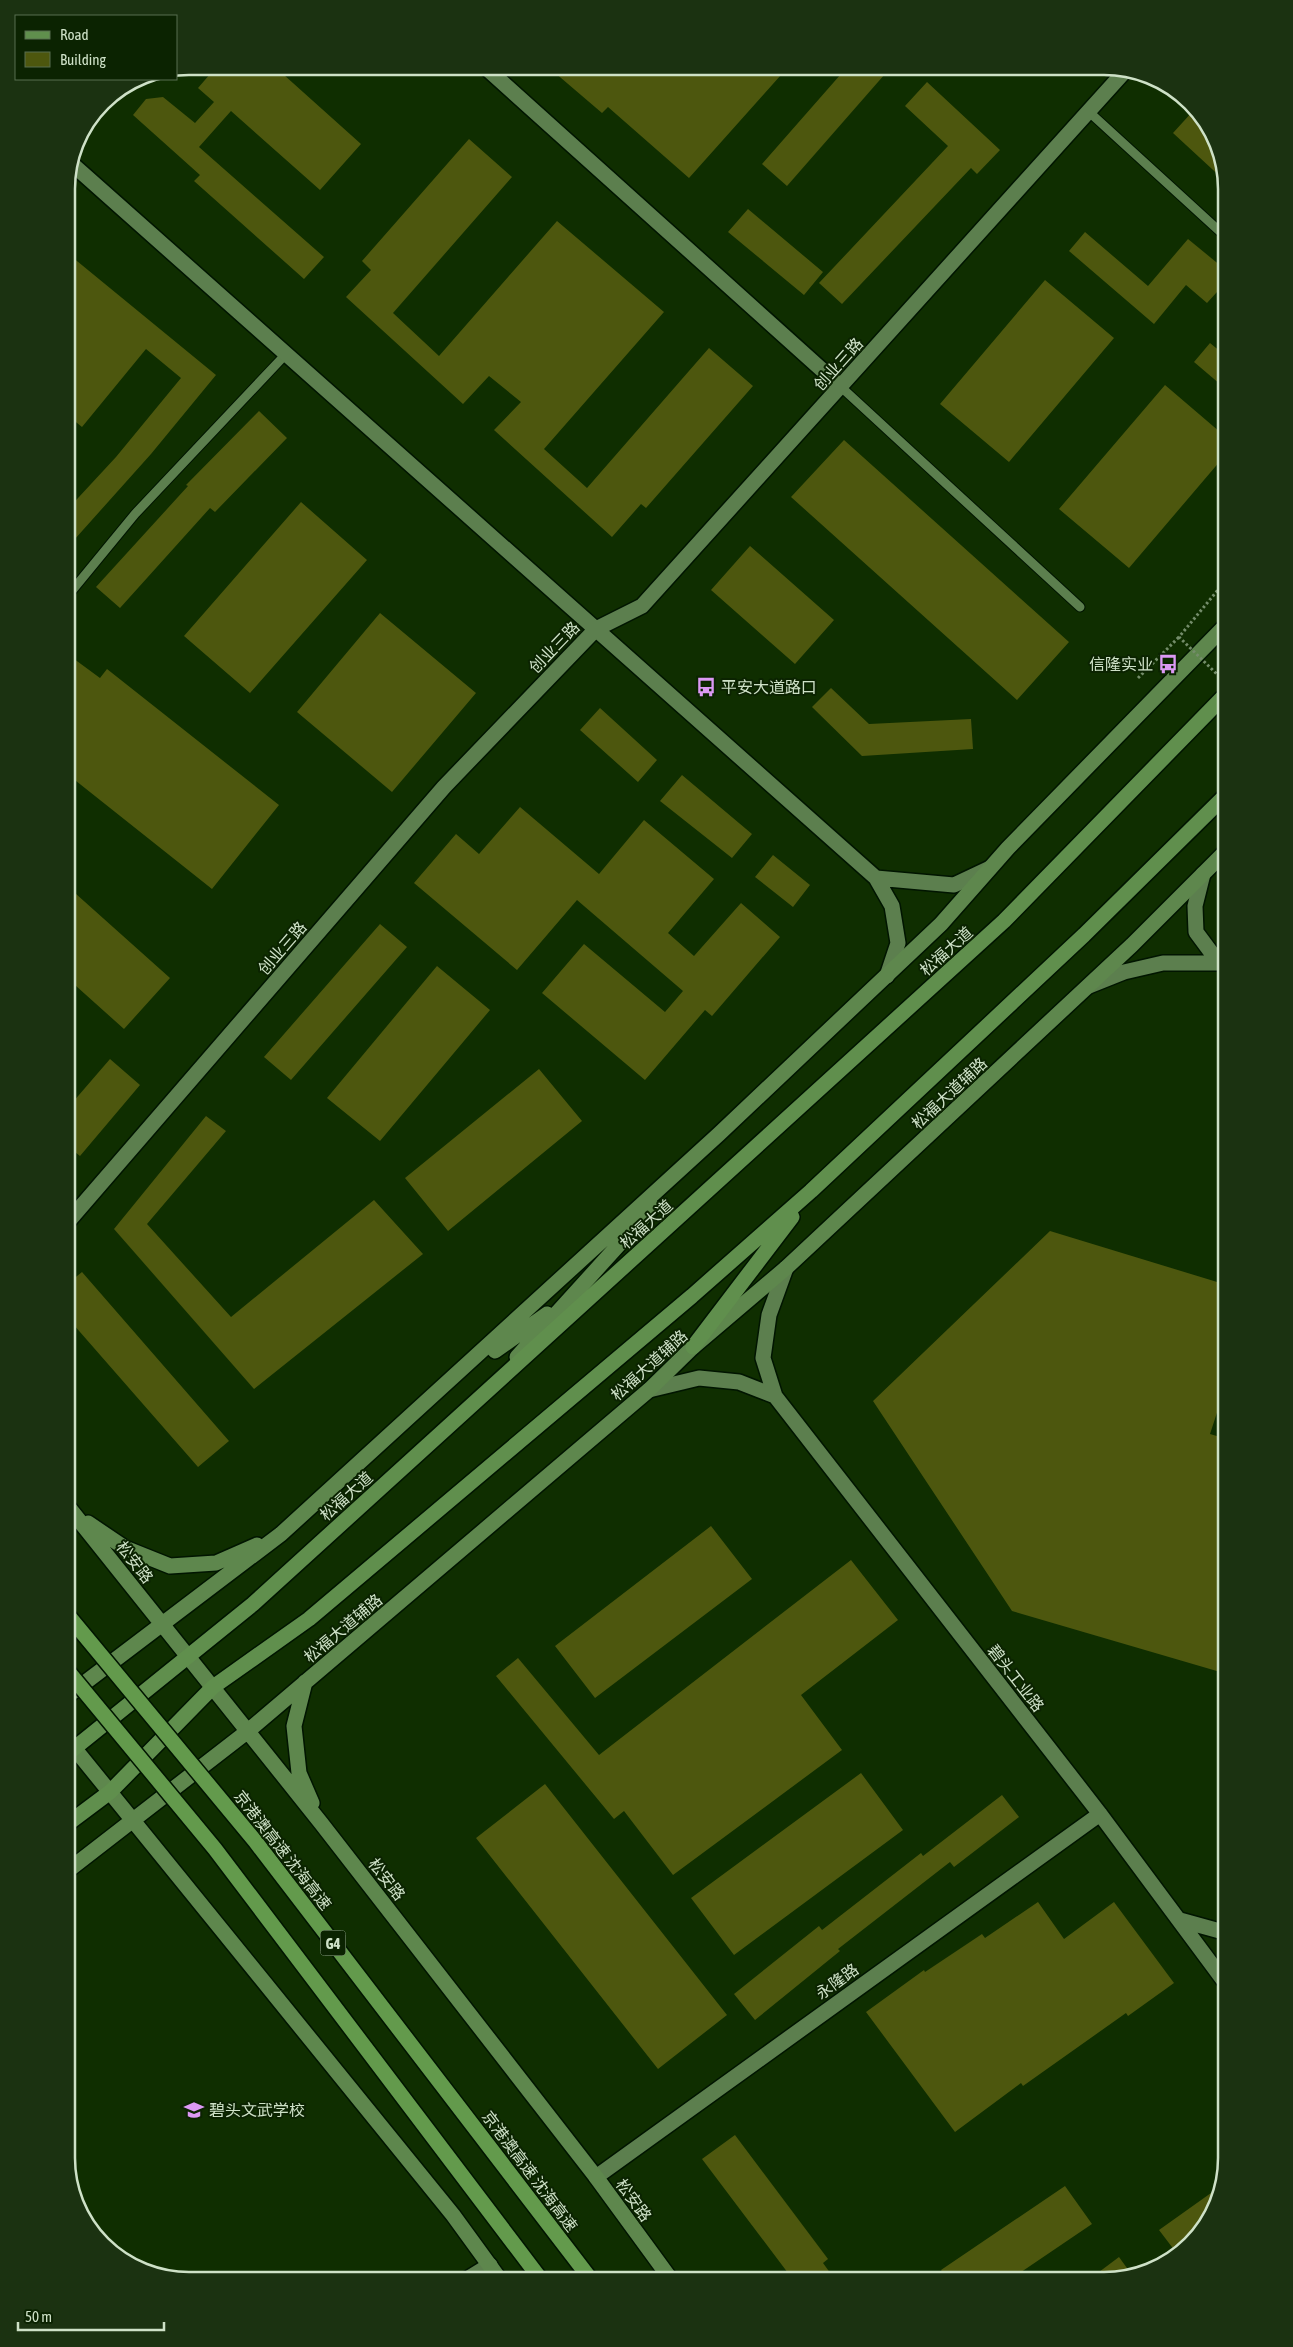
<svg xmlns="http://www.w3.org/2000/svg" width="1293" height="2347" viewBox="0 0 1293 2347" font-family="'Asap Condensed','Noto Sans SC',sans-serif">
  <rect width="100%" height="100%" fill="#0f2e00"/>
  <path fill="#4d570e" d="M217 66H274L361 144 320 190 231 111 199 147 324 257 304 279 194 181 200 175 133 115 146 99 163 97 195 123 214 102 198 88Z
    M547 66H789L689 178 608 107 602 113Z
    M848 66H892L787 186 762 164Z
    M927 82 1000 150 977 174 971 168 842 304 819 283 948 146 905 106Z
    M1193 111 1217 142 1225 181 1173 133Z
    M469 139 512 177 393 313 439 356 557 221 664 312 544 449 587 488 709 348 753 386 646 508 641 504 612 537 494 430 521 402 489 376 463 404 346 297 371 270 362 261Z
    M748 209 823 272 804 295 728 232Z
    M1085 232 1148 286 1188 239 1227 271V281L1207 303 1186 285 1154 324 1069 251Z
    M66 252 216 375 151 454 66 549V511L116 457 181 378 146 349 82 427 66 414Z
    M1045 280 1114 338 1009 462 940 404Z
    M1210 343 1227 357V390L1194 362Z
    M1165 385 1227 438V453L1129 568 1059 509Z
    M259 411 287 438 215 512 210 508 120 608 96 587 188 486 186 485Z
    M844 440 1069 642 1017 700 791 497Z
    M301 502 367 560 250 693 184 636Z
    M750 546 834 620 795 664 711 590Z
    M380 613 476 693 392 792 297 712Z
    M66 653 100 678 107 669 279 805 212 889 66 773Z
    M831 688 869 724 971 719 973 749 862 756 812 707Z
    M600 708 657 760 638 782 580 730Z
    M682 775 752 834 732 858 660 801Z
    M520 807 599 874 644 820 714 879 668 933 694 956 741 903 780 937 712 1016 705 1010 645 1080 542 993 584 944 665 1012 683 991 577 900 517 970 414 883 456 834 479 854Z
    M773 855 810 885 793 907 755 877Z
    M66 885 170 978 124 1029 66 977Z
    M380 924 407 947 291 1080 264 1057Z
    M437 966 490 1010 380 1141 327 1098Z
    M110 1059 140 1085 80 1156 66 1145V1110Z
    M539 1069 582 1121 448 1231 405 1178Z
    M206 1116 226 1131 147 1224 231 1317 374 1200 423 1254 254 1389 114 1229Z
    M1050 1231 1227 1285V1382L1210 1434 1227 1439V1674L1012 1611 873 1401Z
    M82 1272 229 1441 198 1467 66 1316V1285Z
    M711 1526 752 1579 595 1698 555 1646Z
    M851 1560 898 1620 801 1695 842 1750 673 1875 624 1811 614 1819 496 1676 518 1658 599 1755Z
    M861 1773 903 1830 734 1955 691 1898Z
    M545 1784 727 2015 658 2069 476 1838Z
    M1002 1795 1019 1817 954 1867 950 1862 838 1949 840 1951 755 2020 734 1994 819 1926 822 1930 921 1853 923 1856Z
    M1038 1902 1064 1939 1114 1902 1174 1983 1128 2016 1126 2013 1023 2086 1021 2083 955 2132 866 2012 924 1970 925 1972 982 1934 985 1938Z
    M735 2135 828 2259 823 2263 836 2281H794L702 2159Z
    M1065 2186 1092 2224 1008 2281H948L941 2270Z
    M1218 2188 1206 2226 1175 2251 1159 2230Z
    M1119 2257 1132 2275 1104 2281H1087Z"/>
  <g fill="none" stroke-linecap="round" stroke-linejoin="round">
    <defs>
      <path id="service" d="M1088 111 1227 238
        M841 387 1080 607
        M66 598 135 514 286 354"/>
      <path id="minor" d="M484 66 841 387
        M71 163 876 878 892 906 898 943 887 976
        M1203 874 1195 906 1196 932 1219 963
        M876 878 954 885 990 868
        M1089 986 1124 972 1163 963H1219L1227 966
        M66 1224 444 787 596 629 642 606 1125 71
        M649 1390 699 1378 739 1382 775 1396 763 1358 769 1315 786 1268
        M775 1396 1100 1814 1227 1985
        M1180 1920 1227 1933
        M596 2177 1100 1814
        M464 2281 490 2265"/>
      <path id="secondary" d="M495 1351 547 1314
        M517 1357 653 1207
        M66 1504 321 1823 596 2177 672 2281
        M88 1523 125 1548 170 1566 216 1563 257 1545
        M305 1682 294 1726 299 1773 312 1803
        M66 1697 281 1534 719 1134 941 924 1008 848 1227 624
        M66 1738 453 2215 501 2281
        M66 1872 248 1731 649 1390 693 1347 786 1268 1132 945 1227 850"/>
      <path id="primary" d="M693 1347 792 1217
        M66 1755 253 1604 1004 921 1227 693
        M66 1825 110 1792 213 1687 309 1619 692 1296 811 1191 1084 935 1227 794"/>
    </defs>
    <use href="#service" stroke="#011500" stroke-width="11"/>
    <use href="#minor" stroke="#011500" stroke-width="18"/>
    <use href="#secondary" stroke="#011500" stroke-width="18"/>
    <use href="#primary" stroke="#011500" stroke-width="18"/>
    <path stroke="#748d6a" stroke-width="3" stroke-dasharray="2.5 2.5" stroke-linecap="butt" d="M1138 678 1179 637"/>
    <use href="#service" stroke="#5c7f4e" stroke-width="9"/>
    <use href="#minor" stroke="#5c7f4e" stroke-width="15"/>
    <use href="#secondary" stroke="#5e874d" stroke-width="15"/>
    <use href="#primary" stroke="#608f4d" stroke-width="15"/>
    <defs>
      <path id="motorway-bridge" d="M66 1613 255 1841 592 2281
        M66 1669 215 1849 542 2281"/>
    </defs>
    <use href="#motorway-bridge" stroke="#011500" stroke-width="18" stroke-linecap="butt"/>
    <path stroke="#748d6a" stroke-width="3" stroke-dasharray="2.5 2.5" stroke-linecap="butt" d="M1227 684 1179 637 1227 579"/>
    <use href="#motorway-bridge" stroke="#639a4c" stroke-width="15"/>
  </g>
  <defs>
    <symbol id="bus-bare" viewBox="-9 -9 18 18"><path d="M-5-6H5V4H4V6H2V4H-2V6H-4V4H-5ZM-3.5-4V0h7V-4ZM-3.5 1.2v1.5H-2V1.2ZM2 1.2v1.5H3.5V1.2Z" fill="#dc99f4" stroke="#0b2301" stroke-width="2.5" paint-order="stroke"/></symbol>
    <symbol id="school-bare" viewBox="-9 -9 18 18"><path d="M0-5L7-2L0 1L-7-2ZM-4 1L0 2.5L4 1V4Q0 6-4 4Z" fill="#dc99f4" stroke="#0b2301" stroke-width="2.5" paint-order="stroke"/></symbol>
  </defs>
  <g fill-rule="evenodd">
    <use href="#bus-bare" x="1154" y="650" width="28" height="28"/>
    <use href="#bus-bare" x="692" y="673" width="28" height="28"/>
    <use href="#school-bare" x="180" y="2096" width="28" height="28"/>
  </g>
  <g text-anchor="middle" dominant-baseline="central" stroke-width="4" stroke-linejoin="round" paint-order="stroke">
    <rect fill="#0b2301" stroke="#94a88c" stroke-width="1" x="320.5" y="1930.5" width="25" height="25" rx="4"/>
    <g font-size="15" font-weight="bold" fill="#cee1c7">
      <text x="333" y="1943">G4</text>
    </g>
    <g font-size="16" fill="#cee1c7" stroke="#0b2301">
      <text transform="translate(838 364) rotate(-48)">创业三路</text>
      <text transform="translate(554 647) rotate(-46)">创业三路</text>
      <text transform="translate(282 948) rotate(-49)">创业三路</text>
      <text transform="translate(946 951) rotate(-42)">松福大道</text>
      <text transform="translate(949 1093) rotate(-43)">松福大道辅路</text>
      <text transform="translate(646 1224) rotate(-42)">松福大道</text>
      <text transform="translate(649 1365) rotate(-42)">松福大道辅路</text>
      <text transform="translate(346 1496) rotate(-42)">松福大道</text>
      <text transform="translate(135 1562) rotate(52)">松安路</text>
      <text transform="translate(343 1628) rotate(-40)">松福大道辅路</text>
      <text transform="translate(1016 1678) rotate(52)">碧头工业路</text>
      <text transform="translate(283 1850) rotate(52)">京港澳高速 沈海高速</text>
      <text transform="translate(387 1879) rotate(52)">松安路</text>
      <text transform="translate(837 1981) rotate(-36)">永隆路</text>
      <text transform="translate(530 2171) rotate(53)">京港澳高速 沈海高速</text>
      <text transform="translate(634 2200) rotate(54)">松安路</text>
    </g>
    <g font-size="16" fill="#cee1c7" stroke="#0b2301" text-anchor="start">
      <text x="1153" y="664" text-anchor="end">信隆实业</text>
      <text x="721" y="687">平安大道路口</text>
      <text x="209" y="2110">碧头文武学校</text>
    </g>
  </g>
  <path d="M0 0H1293V2347H0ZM189 75H1104A114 114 0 0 1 1218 189V2158A114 114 0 0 1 1104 2272H189A114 114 0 0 1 75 2158V189A114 114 0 0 1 189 75Z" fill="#1b3211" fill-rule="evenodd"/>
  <path fill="none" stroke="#cee1c7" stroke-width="2.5" d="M189 75H1104A114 114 0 0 1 1218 189V2158A114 114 0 0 1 1104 2272H189A114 114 0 0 1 75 2158V189A114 114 0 0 1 189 75Z"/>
  <rect x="15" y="15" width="162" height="65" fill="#0b2301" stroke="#596f50"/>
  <rect x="25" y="31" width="25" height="8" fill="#608f4d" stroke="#596f50"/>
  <text x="60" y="40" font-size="15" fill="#cee1c7">Road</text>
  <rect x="25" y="52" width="25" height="15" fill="#4d570e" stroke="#596f50"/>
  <text x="60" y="65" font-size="15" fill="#cee1c7">Building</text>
  <path d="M18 2322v8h146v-8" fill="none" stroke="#cee1c7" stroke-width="2.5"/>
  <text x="25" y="2322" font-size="15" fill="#cee1c7" stroke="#0b2301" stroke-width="4" paint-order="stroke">50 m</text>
</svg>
